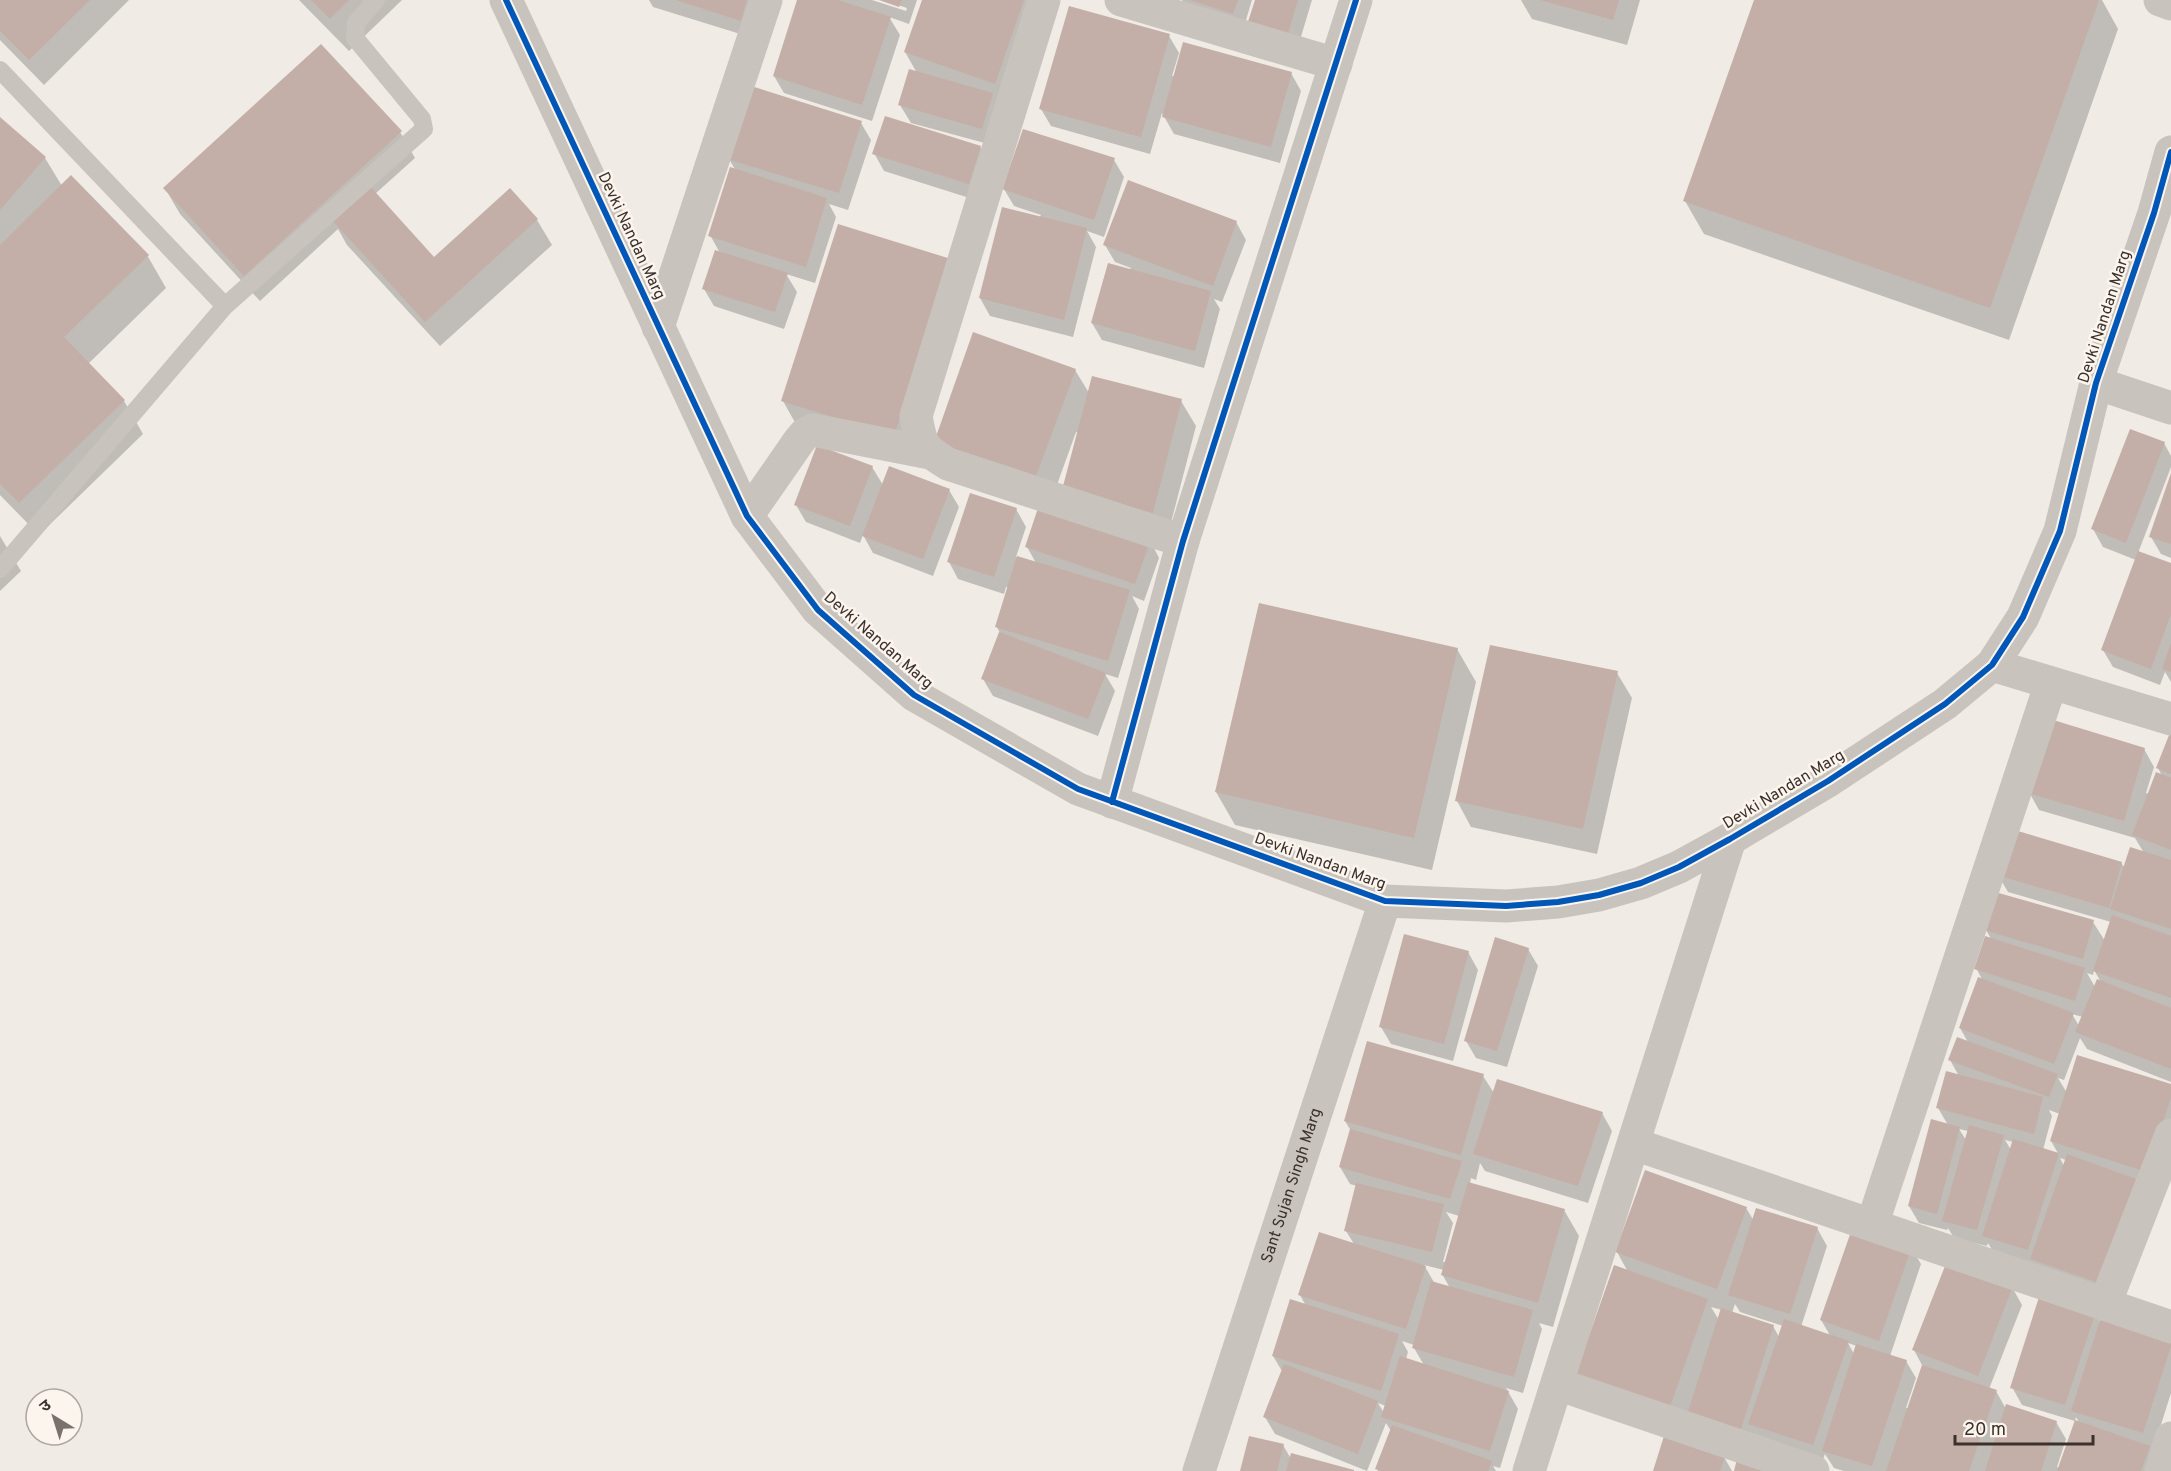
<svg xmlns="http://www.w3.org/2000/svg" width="2171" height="1471" viewBox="0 0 2171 1471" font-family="Overpass,'Noto Sans Devanagari',sans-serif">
  <rect width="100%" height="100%" fill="#f0ebe5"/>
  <path fill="#0003" fill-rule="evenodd" d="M0 0H129L44 85 0 40Z
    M299 0H402L349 51Z
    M649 0H762L750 37 653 7Z
    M799 0H872L906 11 907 8 882 0H917L909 24 889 17 900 35 872 121 784 93 774 76Z
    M924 0H1032L992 145 911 123 900 105 917 73 905 52Z
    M1182 0H1252L1243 30 1190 14Z
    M1256 0H1312L1294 60Z
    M1521 0H1640L1627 45 1532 19Z
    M1756 0H2102L2118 29 2009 340 1704 234 1685 201Z
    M1169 36 1179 53 1172 76 1291 73 1301 91 1280 163 1174 134 1162 113 1150 154 1051 126 1041 109Z
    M0 119 45 158 62 186 147 255 166 288 88 364 124 401 143 434 39 535 0 495Z
    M861 123 871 140 848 210 829 204 836 217 815 283 786 274 797 292 784 329 714 306 704 289 720 253 710 235 736 171 729 159Z
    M400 132 415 158 375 194 434 259 537 220 552 245 440 346 347 245 338 229 260 301 180 214 165 188Z
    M980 147 990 165 979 201 884 171 874 153Z
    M1114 160 1124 177 1104 237 1087 231 1096 247 1073 337 990 316 980 298 1041 215 1014 206 1004 189Z
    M1236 222 1246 240 1222 302 1214 299 1220 309 1204 368 1102 340 1092 323 1131 268 1115 262 1105 245Z
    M950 261 908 461 797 426 783 401Z
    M1075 370 1089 393 1181 401 1196 426 1167 538 1150 540 1159 558 1144 601 1132 596 1139 609 1118 678 1105 674 1115 691 1098 736 993 696 983 679 1000 633 997 627 1009 588 1006 587 1004 594 958 579 949 562 1016 509 1026 527 1016 557 1036 563 1027 547 1041 503 949 470ZM1076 432 1079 433V517L1049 507Z
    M2164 443 2171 456V467L2138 553 2171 564V682L2165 672 2160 685 2113 667 2103 650 2136 560 2103 547 2093 529Z
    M872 467 883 485 949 490 959 507 933 576 873 553 863 535 860 543 806 522 796 505Z
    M2171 476V558L2161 554 2151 537Z
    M0 536 21 571 0 591Z
    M1457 649 1476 682 1432 870 1235 825 1216 792Z
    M1617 673 1632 698 1597 854 1471 827 1457 801Z
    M2171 735V1082L2087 1049 2080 1038 2064 1080 2058 1078 2067 1093 2171 1086V1144L2109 1299 1994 1253 1988 1243 1987 1246 1954 1238 1948 1228 1947 1230 1919 1223 1909 1206 1948 1125 1938 1108 1959 1076 1950 1060 1969 1044 1960 1028 1983 981 1976 968 1991 939 1986 930 2093 922 2105 941 2111 922 2008 892 1998 875 2121 863 2125 868 2144 853 2135 838 2039 810 2029 792 2144 749 2154 767 2146 793 2149 794 2162 776 2158 768ZM2094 970 2101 982 2095 987 2087 973 2093 975ZM2072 1014 2083 1017 2079 1026ZM2049 1110 2060 1114 2051 1141 2059 1155 2043 1150 2052 1116ZM1959 1129 1968 1131 1966 1140ZM2005 1140 2013 1142 2011 1150ZM2060 1158 2066 1160 2064 1166Z
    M1528 949 1538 966 1507 1067 1476 1058 1466 1041Z
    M1468 952 1478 970 1453 1061 1391 1044 1381 1027Z
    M1483 1076 1494 1093 1602 1113 1612 1131 1588 1203 1485 1171 1480 1163 1476 1180 1471 1178 1470 1184 1564 1210 1579 1236 1553 1327 1539 1323 1542 1329 1523 1393 1506 1388 1518 1409 1500 1468 1493 1466 1496 1471H1378L1377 1469 1391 1431 1386 1423 1367 1471 1275 1434 1265 1417 1282 1371 1273 1356 1306 1306 1300 1295 1354 1244 1346 1231 1357 1186 1350 1184 1340 1167 1351 1131 1345 1121ZM1446 1212 1459 1216 1446 1262H1443L1453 1223ZM1424 1265 1444 1270 1442 1274 1450 1288 1435 1284ZM1402 1341 1414 1345V1348L1424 1365 1406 1359 1408 1352ZM1378 1403 1386 1406 1384 1413Z
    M1746 1208 1754 1221 1817 1228 1827 1246 1801 1327 1831 1337 1821 1320 1911 1247 1921 1264 1890 1356 1906 1361 1916 1378 1906 1408H1909L1923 1367 1914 1350 2012 1287 2022 1305 1989 1389 1996 1391 2006 1409 2056 1422 2066 1439 2057 1467 2060 1468 2080 1424 2076 1417 2075 1421 2022 1405 2012 1387 2095 1313 2101 1323 2171 1341V1393L2153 1450 2157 1471H1844L1834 1468 1825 1454 1822 1462 1760 1441 1755 1433 1748 1454 1590 1404 1628 1272 1617 1252ZM1735 1304 1740 1312 1783 1326 1779 1337 1773 1326 1732 1313ZM1711 1307 1722 1310 1719 1320ZM1848 1343 1857 1346 1854 1354Z
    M1283 1445 1291 1459 1351 1471H1242Z
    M1724 1457 1732 1471H1654Z"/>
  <path fill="#c3afa7" d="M0 0H90L29 60 0 31Z
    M311 0H349L330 19Z
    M676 0H747L741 21Z
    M797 0H838L891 17 862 105 773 76Z
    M879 0H902L899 7Z
    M922 0H1024L995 84 904 52Z
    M1190 0H1238L1233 14Z
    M1255 0H1298L1285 43 1245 31Z
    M1540 0H1619L1613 20Z
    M1754 0H2099L1990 308 1683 201Z
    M1069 6 1170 34 1141 137 1039 109Z
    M1183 42 1292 72 1271 147 1162 117Z
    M321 44 402 131 244 276 163 188Z
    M909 69 993 93 982 129 898 105Z
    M751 86 862 121 839 193 727 159Z
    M885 116 981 146 969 184 872 154Z
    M0 117 46 157 0 210Z
    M1023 129 1115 158 1094 220 1002 189Z
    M730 167 827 198 806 267 708 236Z
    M71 175 149 255 64 337 125 400 19 503 0 484V245Z
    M1128 180 1237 221 1213 286 1103 245Z
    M369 185 434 257 510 188 538 219 425 322 331 219Z
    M1002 207 1087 228 1064 320 979 298Z
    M838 224 951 259 894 436 781 401Z
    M715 250 788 273 775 312 702 289Z
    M1108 263 1211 291 1195 351 1091 323Z
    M973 332 1076 369 1034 481 933 445Z
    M1092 376 1182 399 1153 513 1062 490Z
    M2130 429 2165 442 2126 543 2091 529Z
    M817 445 873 466 850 526 794 505Z
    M889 466 950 489 923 559 862 536Z
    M2171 473V544L2149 537Z
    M970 493 1017 508 994 577 947 562Z
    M1040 502 1151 539 1135 584 1025 547Z
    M2138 551 2171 563V614L2151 669 2101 650Z
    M1017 556 1130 590 1108 661 995 627Z
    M1259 603 1458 648 1414 838 1215 792Z
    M999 632 1106 673 1088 719 981 679Z
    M2171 643V672L2162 669Z
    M1490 645 1618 671 1583 829 1455 801Z
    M2050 719 2145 748 2124 821 2028 793Z
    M2171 730V774L2156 768Z
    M2156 772 2171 778V850L2132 835Z
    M2011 829 2122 862 2109 908 1997 875Z
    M2130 847 2171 860V929L2110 909Z
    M1995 892 2094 920 2083 959 1984 930Z
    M2112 915 2171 936V998L2093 971Z
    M1404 934 1469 951 1444 1044 1379 1027Z
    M1985 936 2085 968 2075 1001 1974 969Z
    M1495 937 1529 948 1497 1051 1464 1041Z
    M1978 977 2074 1013 2054 1064 1959 1028Z
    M2097 979 2171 1008V1069L2075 1032Z
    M1957 1037 2058 1074 2049 1097 1948 1060Z
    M1367 1041 1484 1074 1461 1155 1344 1121Z
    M2077 1055 2171 1084V1097L2147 1172 2050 1141Z
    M1946 1071 2043 1097 2034 1134 1936 1108Z
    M1497 1079 1603 1112 1578 1186 1473 1154Z
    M1931 1119 1960 1127 1937 1214 1908 1206Z
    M1969 1125 2004 1135 1977 1230 1942 1221Z
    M1350 1129 1462 1161 1450 1199 1339 1167Z
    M2013 1139 2059 1153 2028 1250 1982 1236Z
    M2067 1154 2136 1179 2099 1283 2030 1259Z
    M1645 1170 1747 1207 1717 1289 1615 1252Z
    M1468 1182 1565 1209 1538 1303 1441 1275Z
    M1356 1183 1444 1204 1432 1252 1344 1231Z
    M1756 1208 1818 1227 1790 1314 1728 1295Z
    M1853 1226 1912 1246 1879 1341 1820 1320Z
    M1319 1232 1426 1266 1406 1329 1298 1295Z
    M1947 1261 2013 1286 1978 1376 1912 1350Z
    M1614 1265 1708 1299 1668 1412 1574 1378Z
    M1431 1281 1533 1310 1514 1377 1412 1348Z
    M2040 1294 2096 1311 2065 1405 2010 1388Z
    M1290 1299 1399 1334 1381 1391 1272 1356Z
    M1721 1308 1774 1325 1738 1438 1685 1421Z
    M2101 1317 2171 1339V1346L2143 1433 2071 1411Z
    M1784 1319 1849 1341 1813 1445 1748 1424Z
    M1856 1344 1907 1360 1872 1466 1822 1451Z
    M1400 1356 1509 1391 1490 1451 1381 1417Z
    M1284 1364 1378 1401 1358 1454 1263 1417Z
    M1922 1365 1997 1390 1969 1471H1886Z
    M2006 1404 2057 1421 2041 1471H1985Z
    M2075 1420 2150 1446 2141 1471H2057Z
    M1392 1425 1492 1461 1488 1471H1381L1375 1469Z
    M1249 1436 1284 1444 1277 1471H1240Z
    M1664 1436 1725 1456 1720 1471H1653Z
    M1291 1453 1354 1470V1471H1286Z
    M1737 1459 1777 1471H1734Z"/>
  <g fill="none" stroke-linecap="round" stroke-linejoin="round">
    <path stroke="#c9c3be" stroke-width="18" d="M0 70 225 306
      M0 569 225 306 424 129 422 119 355 38 356 23 376 0"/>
    <g stroke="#c9c3be" stroke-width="33">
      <path d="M506 0 747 516 818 610 914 695 1078 789 1385 901 1506 906 1558 902 1599 895 1641 883 1679 867 1730 839 1828 781 1945 704 1992 665 2023 617 2060 531 2096 383 2154 213 2171 152"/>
      <path d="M1044 0 916 416C921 445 922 448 948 464L1183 541"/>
      <path d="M1121 0 1336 64"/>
      <path d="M2160 0 2171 4"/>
      <path d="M658 327 766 0"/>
      <path d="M2096 383 2171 408"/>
      <path d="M747 516 799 441 805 434 813 430 930 453"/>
      <path d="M1992 665 2171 719"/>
      <path d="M1112 802 1183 541 1356 0"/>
      <path d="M1634 1144 2171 1327"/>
      <path d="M1872 1225 2051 683"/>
      <path d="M2105 1304 2171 1135"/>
      <path d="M1557 1384 1813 1471"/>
      <path id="s1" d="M1199 1471 1385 901"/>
      <path d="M1529 1471 1730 839"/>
      <path d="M2161 1471 2171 1438"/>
    </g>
    <defs>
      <path id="cycleway" d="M506 0 747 516 818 610 914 695 1078 789 1385 901 1506 906 1558 902 1599 895 1641 883 1679 867 1730 839 1828 781 1945 704 1992 665 2023 617 2060 531 2096 383 2154 213 2171 152
        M1112 802 1183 541 1356 0"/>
    </defs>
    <use href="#cycleway" stroke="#fbf5ee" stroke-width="10"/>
    <use href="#cycleway" stroke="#0057b8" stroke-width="6"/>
  </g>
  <g text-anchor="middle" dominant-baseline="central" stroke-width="5" stroke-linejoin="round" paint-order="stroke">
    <g font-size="16" fill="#3b302b" stroke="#fbf5ee">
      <text transform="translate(631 236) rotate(65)">Devki Nandan Marg</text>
      <text transform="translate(2105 317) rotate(-72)">Devki Nandan Marg</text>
      <text transform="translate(878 641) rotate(41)">Devki Nandan Marg</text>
      <text transform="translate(1784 790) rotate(-31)">Devki Nandan Marg</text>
      <text transform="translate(1320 862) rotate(20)">Devki Nandan Marg</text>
      <text stroke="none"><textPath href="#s1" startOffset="300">Sant Sujan Singh Marg</textPath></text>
    </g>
  </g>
  <g transform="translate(54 1417) rotate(322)"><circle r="28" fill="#fbf5ee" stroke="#aea6a0" stroke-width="1.5"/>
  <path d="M0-4.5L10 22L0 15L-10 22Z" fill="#7a716c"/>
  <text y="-9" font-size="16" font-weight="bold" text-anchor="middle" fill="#3b302b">उ</text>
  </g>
  <path d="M1955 1435v9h138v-9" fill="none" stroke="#3b302b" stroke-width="3"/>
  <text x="1964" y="1435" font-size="18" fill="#3b302b" stroke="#fbf5ee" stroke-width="4.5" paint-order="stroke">20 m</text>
</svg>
